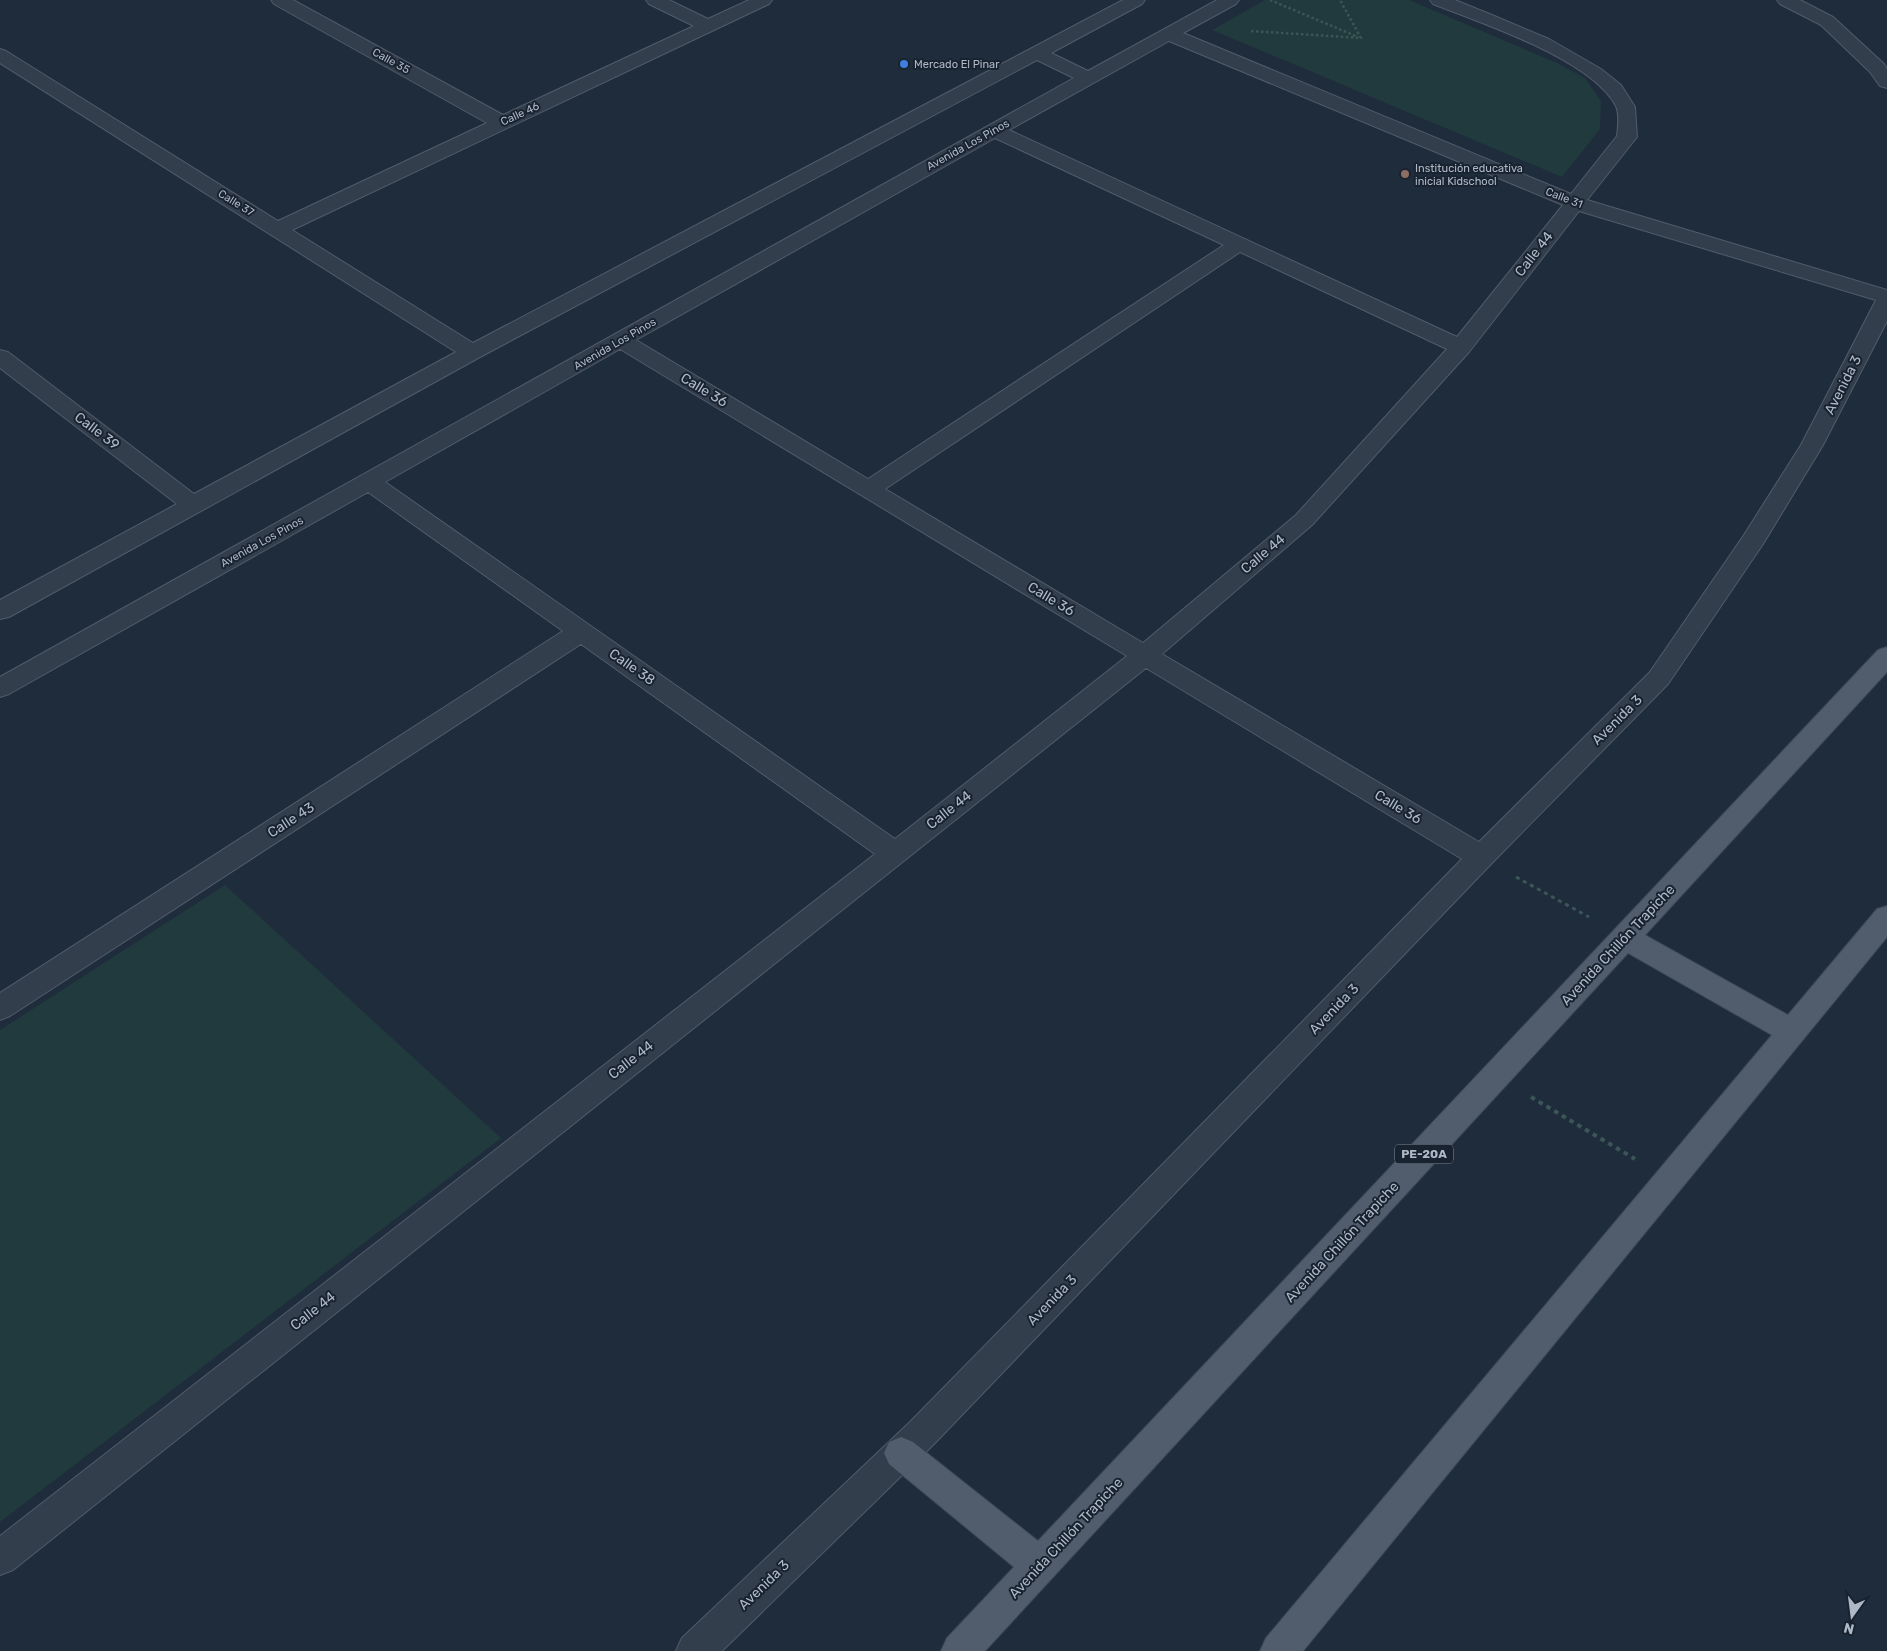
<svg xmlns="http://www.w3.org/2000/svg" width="1887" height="1651" viewBox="0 0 1887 1651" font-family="Rubik,sans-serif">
  <rect width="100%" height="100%" fill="#1f2c3c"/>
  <path fill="#213a3d" d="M1265 0H1409L1557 63 1585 78 1601 101 1600 129 1562 177 1212 30Z
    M225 885 501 1138 0 1522V1030Z"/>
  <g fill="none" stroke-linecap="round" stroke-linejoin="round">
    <defs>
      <path id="minor" d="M271 0H293L503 115 694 26 649 4 646 0H669L708 19 749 0H772L769 4 292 230 473 343 1123 0H1145L1142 4 1051 53 1088 71 1217 0H1239L1236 4 1183 33 1571 194 1617 136C1618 127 1620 115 1616 106 1591 59 1481 23 1433 4L1430 0H1455L1492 15 1549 39 1601 69 1621 85 1635 107 1637 137 1587 200 1887 290V321L1823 445 1763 544 1668 684 1491 864 934 1444 722 1651H676L682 1638 910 1422 1462 859 1146 668 13 1570 0 1575V1536L875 854 581 644 10 1016 0 1020V993L563 631 368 492 9 694 0 697V677L1074 78 1037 60 480 357 9 617 0 619V600L177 504 0 368V350L8 352 194 494 456 352 0 63V49L6 51 278 221 487 123 274 4ZM1169 41 1563 205 1457 337 1009 130ZM995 138 1224 245 868 479 636 340ZM1579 211 1876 300 1801 445 1744 535 1650 672 1479 842 1162 654 1312 525 1469 352ZM1240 252 1447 349 1296 515 1143 643 885 489ZM620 349 1127 656 895 839 385 482Z
        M1777 0H1800L1833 17 1884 64 1887 69V88L1880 86 1870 72 1821 25 1780 4Z"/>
      <path id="major" d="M1887 647V672L1645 935 1788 1015 1877 909 1887 906V937L1303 1651H1260L1266 1638 1772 1035 1628 953 985 1651H941L947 1638 1014 1567 889 1464 884 1453 889 1442 901 1437 913 1442 1038 1541 1878 650Z"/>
    </defs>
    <use href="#minor" stroke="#515c6a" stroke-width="2"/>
    <use href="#major" stroke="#3c4755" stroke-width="2"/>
    <path stroke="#3c5657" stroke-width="2.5" stroke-dasharray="2.5 2.5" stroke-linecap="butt" d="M1270 0 1358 37
      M1251 31 1361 38 1340 0"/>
    <path stroke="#3c5657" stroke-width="3" stroke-dasharray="4 4" stroke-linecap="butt" d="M1516 877 1589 917"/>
    <path stroke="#3c5657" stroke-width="4" stroke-dasharray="4.5 4.5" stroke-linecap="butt" d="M1531 1097 1635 1159"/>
    <use href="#minor" fill="#333e4c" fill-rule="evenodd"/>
    <use href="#major" fill="#515d6c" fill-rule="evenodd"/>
  </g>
  <circle fill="#3f7fe0" stroke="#192330" stroke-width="2" cx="904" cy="64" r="5"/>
  <circle fill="#8d6e63" stroke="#192330" stroke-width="2" cx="1405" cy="174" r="5"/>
  <g text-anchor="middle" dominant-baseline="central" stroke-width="4" stroke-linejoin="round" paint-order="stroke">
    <g font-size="11" fill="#aeb9c8" stroke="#192330">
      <text transform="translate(391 61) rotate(29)">Calle 35</text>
      <text transform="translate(520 114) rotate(-25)">Calle 46</text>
      <text transform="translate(968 145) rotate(-29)">Avenida Los Pinos</text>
      <text transform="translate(1564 198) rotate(21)">Calle 31</text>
      <text transform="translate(236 203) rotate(32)">Calle 37</text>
      <text transform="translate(615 344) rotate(-30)">Avenida Los Pinos</text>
      <text transform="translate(262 542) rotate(-29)">Avenida Los Pinos</text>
    </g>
    <g font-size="11" fill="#aeb9c8" stroke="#192330" text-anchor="start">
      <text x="914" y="64">Mercado El Pinar</text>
      <text x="1415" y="168">Institución educativa<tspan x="1415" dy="13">inicial Kidschool</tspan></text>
    </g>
    <rect fill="#192330" stroke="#818c9a" stroke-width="1" x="1395" y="1144.5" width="58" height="19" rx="4"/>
    <g font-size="12" font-weight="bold" fill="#aeb9c8">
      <text x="1424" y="1154">PE-20A</text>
    </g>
    <g font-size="14" fill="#aeb9c8" stroke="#192330">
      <text transform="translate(1534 254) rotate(-52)">Calle 44</text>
      <text transform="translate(1843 385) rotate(-63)">Avenida 3</text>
      <text transform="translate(704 390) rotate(31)">Calle 36</text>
      <text transform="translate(97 431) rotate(37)">Calle 39</text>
      <text transform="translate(1263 554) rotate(-40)">Calle 44</text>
      <text transform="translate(1051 599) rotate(31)">Calle 36</text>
      <text transform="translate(632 667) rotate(35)">Calle 38</text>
      <text transform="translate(1617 720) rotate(-45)">Avenida 3</text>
      <text transform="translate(1398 807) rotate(31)">Calle 36</text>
      <text transform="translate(949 810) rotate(-38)">Calle 44</text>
      <text transform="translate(291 820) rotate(-33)">Calle 43</text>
      <text transform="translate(1618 945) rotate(-47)">Avenida Chillón Trapiche</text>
      <text transform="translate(1334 1009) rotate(-46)">Avenida 3</text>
      <text transform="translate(631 1060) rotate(-38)">Calle 44</text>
      <text transform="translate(1342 1242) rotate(-47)">Avenida Chillón Trapiche</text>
      <text transform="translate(1052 1300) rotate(-46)">Avenida 3</text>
      <text transform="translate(313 1311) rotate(-38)">Calle 44</text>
      <text transform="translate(1066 1538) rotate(-47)">Avenida Chillón Trapiche</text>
      <text transform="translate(764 1585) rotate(-44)">Avenida 3</text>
    </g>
  </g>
  <g transform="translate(1852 1616) rotate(194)" stroke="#192330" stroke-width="4" paint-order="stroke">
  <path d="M0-4L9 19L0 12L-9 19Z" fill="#aeb9c8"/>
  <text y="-8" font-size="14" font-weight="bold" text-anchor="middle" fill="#aeb9c8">N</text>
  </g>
</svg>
